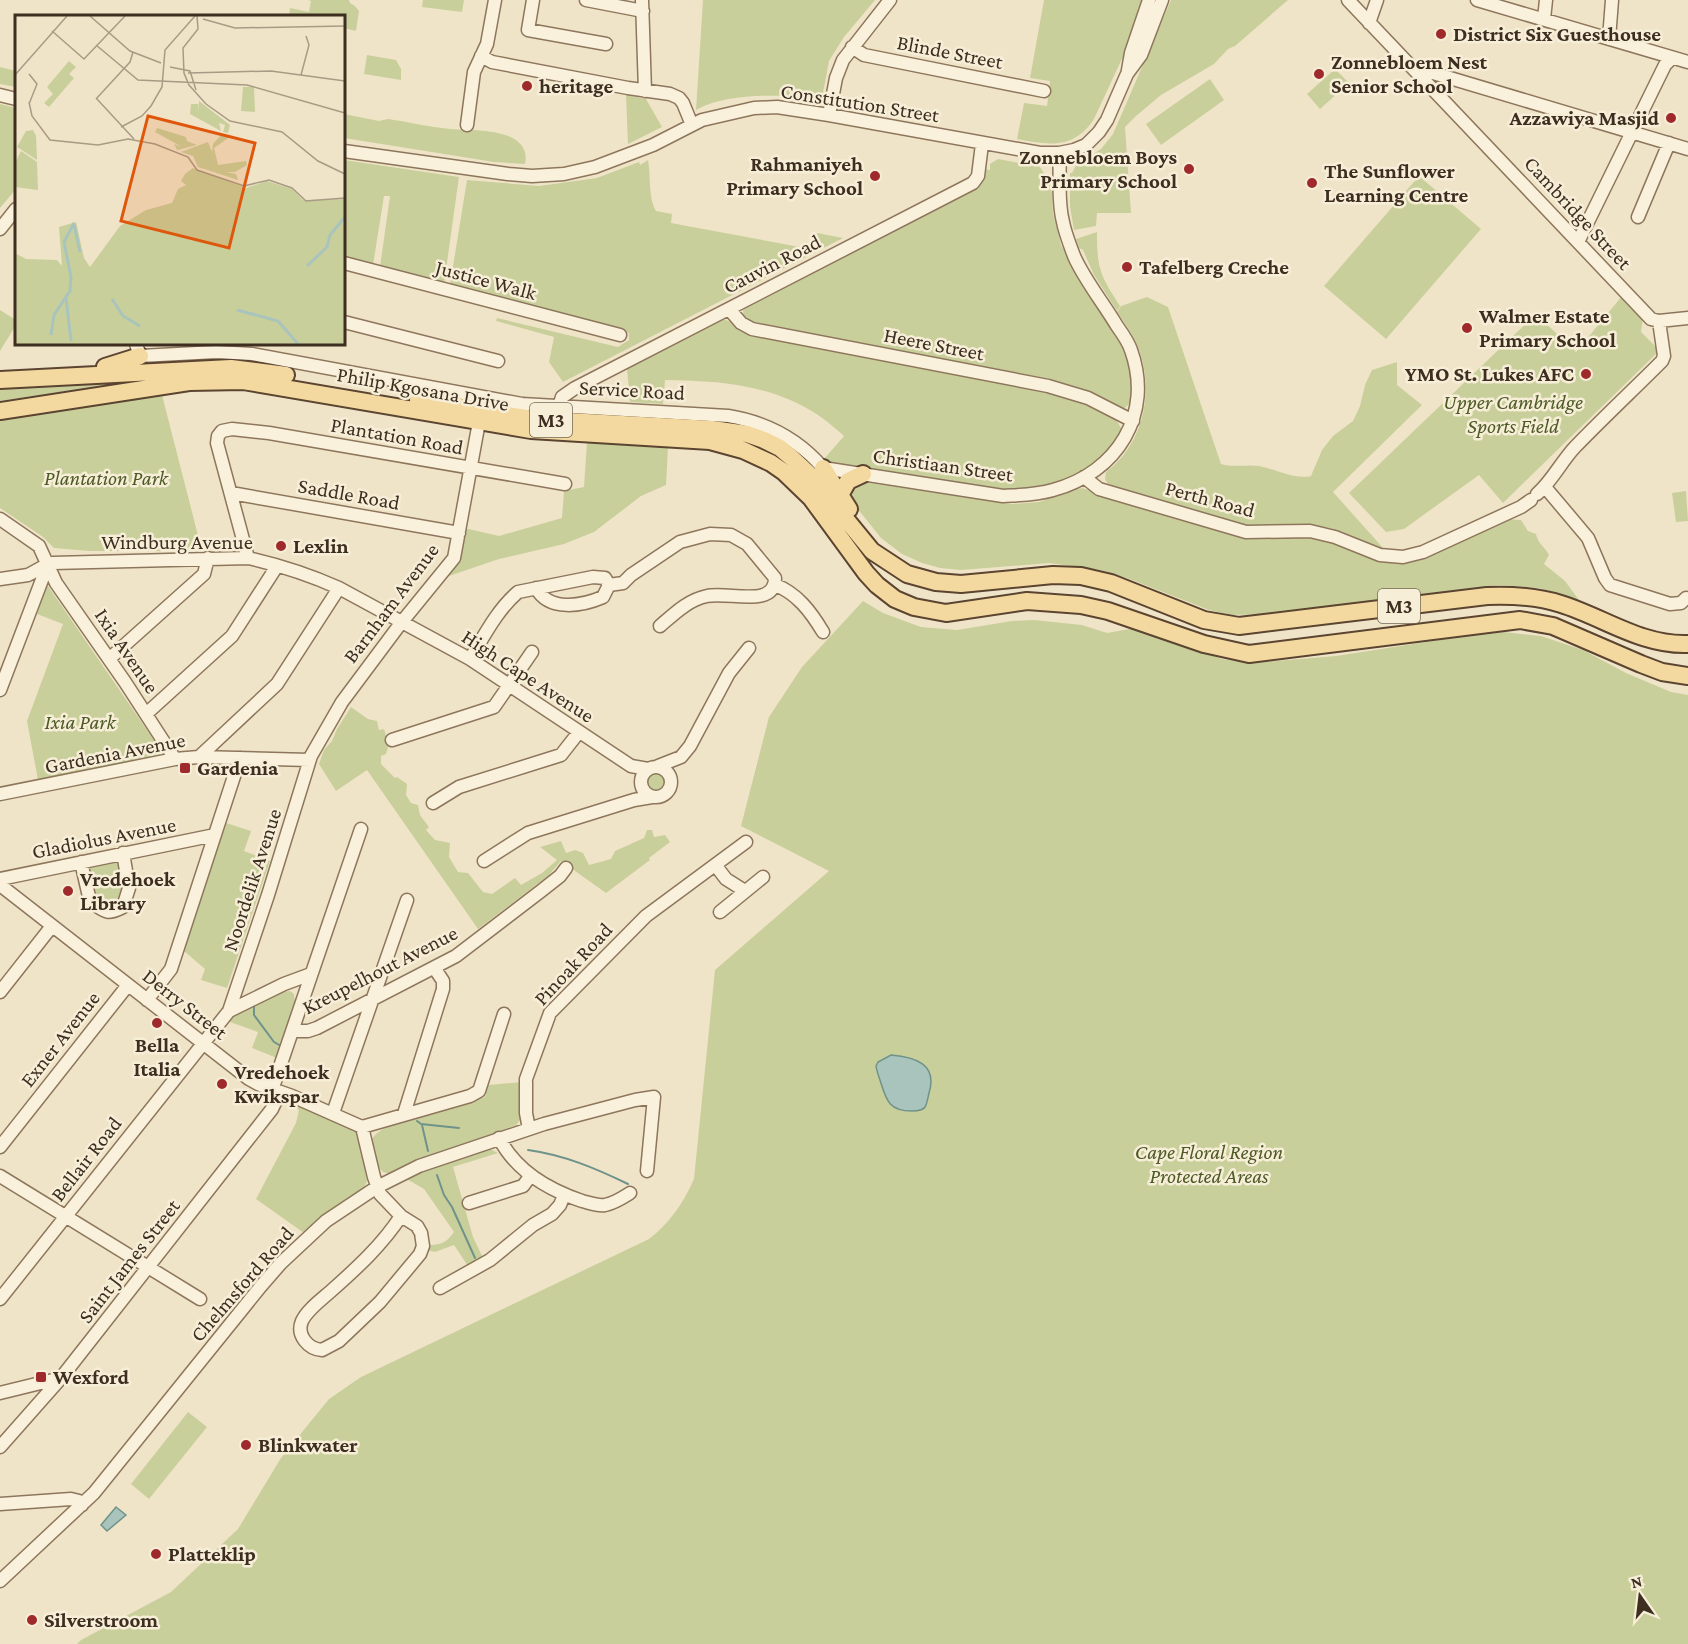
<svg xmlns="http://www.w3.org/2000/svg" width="1688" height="1644" viewBox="0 0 1688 1644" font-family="'Crimson Pro',serif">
  <rect width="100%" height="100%" fill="#f0e4c8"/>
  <path fill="#c9cf9b" d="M308 0H349L350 3 355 6 359 11 356 31 344 28V16H289L290 8 309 12 311 1Z
    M423 0H464L462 12 422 7Z
    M703 0H875L844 37 829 61 823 93C810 101 800 96 786 96 758 95 721 96 696 110Z
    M1044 0H1142L1126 50 1094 119C1074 150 1048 145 1017 139L1024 103 1047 106 1050 81 1030 78Z
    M1171 0H1288L1235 46 1228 49 1214 64 1161 95 1136 116 1125 127 1131 213H1097L1096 226 1074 230 1070 207V173H1072L1076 165 1101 149 1113 134Z
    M367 55 396 60 401 69V80L364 74Z
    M0 67 16 71V87L0 84Z
    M1335 69 1349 83 1320 109 1307 94Z
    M1210 79 1224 100 1161 145 1146 124Z
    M626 95 646 99 662 127 628 144Z
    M0 104 16 108V189L0 208Z
    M344 114 379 121 388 119C409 122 429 127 450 129 470 131 533 126 525 164L494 162 344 138Z
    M998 159 1040 167 1047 178H1051L1053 213 1061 245 1123 346C1130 362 1142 402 1121 410L1080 388 1049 379 756 323 752 325 744 319 743 311 747 306 975 188 982 180 984 169 990 170V164Z
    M344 160 459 177 444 284 380 267 390 196H384L373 265 344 257Z
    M648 160C651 176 648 197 656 211L672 214 671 223 805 248 817 233 843 238 563 382 549 362 554 337 496 321 497 318 618 347 629 340V333L450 285 467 180 539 186 597 178 639 162 640 165Z
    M1419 176 1481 229 1386 339 1324 286Z
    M1097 232C1097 269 1100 275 1120 306L1117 311 1094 275 1083 250 1079 248 1076 239Z
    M1622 296 1643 317 1641 332 1659 350 1658 352 1503 503 1479 475 1404 529 1386 532 1349 493 1536 314 1576 352Z
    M1147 297 1168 307 1221 464C1235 468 1246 464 1259 466 1276 469 1294 480 1311 476L1322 450 1333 436 1353 421 1360 406 1365 385 1372 370 1397 362V385L1422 405 1333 492 1384 549 1330 528 1309 525 1259 528 1236 523 1109 486 1105 479 1106 472C1146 442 1156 384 1135 340 1130 330 1123 321 1117 312L1121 306Z
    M0 310 16 320V325L0 351Z
    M723 319 731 322 746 333 1059 393 1116 419 1122 430C1105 474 1052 488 1010 490L829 463 824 459 844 436C836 429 827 421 818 415 770 384 720 381 665 380L663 404 630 402 627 368Z
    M168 376 0 401V384Z
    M162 395 202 551H89L54 548 43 537 0 508V419Z
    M587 442 668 447 666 485 641 496 594 532 564 544 499 559 449 576 448 573 464 528 499 536 562 518 564 491 584 487Z
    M862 482 1012 504 1039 502 1082 488 1211 528 1254 538 1303 535 1326 538 1391 561 1505 519 1521 520 1528 531 1536 534C1538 544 1545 547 1549 555L1544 564 1565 581 1579 600 1539 588 1499 585 1275 614 1230 615 1209 610 1127 578 1100 570 1049 563 961 570 940 568 922 563 902 554 881 538 849 498 851 487Z
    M1686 491 1688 521 1676 522 1672 493Z
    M48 586 160 749V755L156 758 38 780 27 721 63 624 37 614 46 588Z
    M863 601 883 613 921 627 957 630 1012 621 1034 620 1082 625 1107 633 1135 628 1222 659 1252 663 1336 656 1465 636 1504 632 1541 636 1583 650 1626 673 1671 692 1688 695V1644H77L81 1640 171 1592 238 1529 281 1458 329 1399 361 1377 649 1239C669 1224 684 1202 694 1179L715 970 829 871 741 826 769 717 802 667Z
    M351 707 368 719 377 721 379 730 384 729 389 744 386 754 381 756V764L395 778 397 777 407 784 406 795 411 803 418 805 420 815 429 827 426 830 435 840 450 843 449 857 458 872 468 873 483 892 492 894 515 878 521 885 542 873 557 860 540 847 561 841 566 853 575 850 583 853 589 865 611 859 615 851 644 838 647 830H652L654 837 665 835 670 842 649 858 650 860 606 893 561 861 549 875 478 929 367 770 336 791 319 764 324 750 332 741 337 729Z
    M644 782a11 11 0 1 1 22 0a11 11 0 1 1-22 0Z
    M226 823 251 831 244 851 270 861 227 988 201 980 205 969 184 951Z
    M121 861 126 886 121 904 106 907 90 896 85 867Z
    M290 991 294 994 295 1002 277 1058 252 1048 258 1032 230 1022 234 1016 283 992Z
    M522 1082 520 1120 516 1125 413 1163 391 1174 383 1172 378 1167 372 1139C385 1118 459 1104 485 1097L488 1085Z
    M290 1101 347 1124 356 1132 360 1140 367 1181 364 1188 345 1200 304 1233 256 1199 296 1123 299 1110 289 1105Z
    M488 1148 498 1153 453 1167 473 1237 483 1258 468 1266 454 1245 435 1252 427 1250V1245C441 1245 446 1243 454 1232L424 1189 405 1178 425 1168Z
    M188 1412 207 1427 149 1499 131 1484Z"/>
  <path fill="#a9c4bc" stroke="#6f938a" stroke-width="1.5" d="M891 1055C915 1057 938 1064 929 1093 928 1097 927 1104 925 1107 923 1110 916 1111 912 1111 888 1111 886 1099 880 1080 878 1075 877 1072 876 1066L878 1062Z
    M116 1507 126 1515 107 1531 101 1525Z"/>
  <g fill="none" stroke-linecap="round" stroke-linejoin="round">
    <path stroke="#6f938a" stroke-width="2" d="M254 1006V1015L274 1042 281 1046
      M417 1121 421 1124 459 1128
      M422 1125 428 1151
      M528 1150C564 1155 595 1168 628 1184
      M437 1175 444 1195 452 1207 475 1258"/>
    <defs>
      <path id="minor" d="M533 0 528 30 606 44
        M586 0 643 11
        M642 0 645 91
        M1348 0 1651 319 1659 321 1688 318
        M1477 0 1688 62
        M1544 19 1546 0
        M1369 23 1377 0
        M1609 39 1612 0
        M852 47 864 55 1044 91
        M481 56 492 62 628 88 670 94 679 98 683 103 692 125
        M1413 67 1688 149
        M1128 70 1131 53 1149 0
        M0 95 16 99
        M829 115 836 78 843 60 890 0
        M467 125 474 72 487 44 495 0
        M344 151 508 174 532 176 564 174 595 167 653 145 702 120 754 108 777 107 829 115 1040 153H1059L1074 150 1086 145 1099 132 1107 120 1127 74 1141 55 1162 0
        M1638 217 1669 143
        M0 229 16 209
        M1578 242 1665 65 1672 58
        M344 263 620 335
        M729 309 741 323 752 329 1048 386 1088 398 1133 421
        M344 322 498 361
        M136 344 140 356 216 352 252 354 522 404 728 416C765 422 798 439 823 468L1003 496C1020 495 1036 495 1053 490 1117 473 1154 414 1131 350 1128 341 1122 333 1117 326 1104 304 1084 279 1074 256 1070 245 1065 233 1063 222 1057 200 1061 175 1059 153
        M559 406 562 397 575 388 973 183 978 176 982 144
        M1084 477 1099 489 1246 532 1310 531 1335 537 1380 555 1403 557 1423 552 1521 507 1531 500
        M1545 487 1588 538 1605 578 1610 585 1670 604 1681 603 1686 598
        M231 493 459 533
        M1537 494C1552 481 1561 462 1575 447 1603 418 1633 390 1662 361L1664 356 1659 321
        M0 519 39 546 56 583 125 682 175 759
        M248 558 217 443 218 436 222 431 232 429 269 433 565 484
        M0 579 28 575 48 564 53 563 248 558C279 565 310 575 339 588L470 659 631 766 648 769
        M609 585 623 583 631 575 680 542 710 534 731 535 747 544 775 578C775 609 728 591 707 596 688 600 675 613 660 626
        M775 585C797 593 811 612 823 632
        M536 588C549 612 582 606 603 597L609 585
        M109 659 204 574 208 558
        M470 659C484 636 497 610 518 592L593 577 605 578 609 585
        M0 690 48 564
        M146 714 232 636 277 566
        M392 740 494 707 532 652
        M199 757 277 684 339 588
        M658 766 681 757 690 746 729 673 749 648
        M641 782a15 15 0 1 1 30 0a15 15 0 1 1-30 0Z
        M0 794 175 759 199 757 309 760
        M433 803 459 787 561 755 579 732
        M484 861 528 833 634 800 652 797
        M81 862 90 901C104 911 106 916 123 907L129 888 123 853
        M716 866 726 879 745 891
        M0 879 215 835
        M0 885 249 1079 258 1084 292 1096 362 1127 470 1096 479 1091 504 1014
        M720 912 763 877
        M0 992 52 926
        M147 1000 171 969 240 758
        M229 1011 284 984 311 974
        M292 1031H308L317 1028 456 956 541 891 560 876 566 868
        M272 1090 361 829
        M333 1113 407 900
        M404 1114 443 989V981L435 969
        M362 1127 374 1177 380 1194 401 1216 417 1226 421 1233 423 1246 420 1254 380 1302 339 1341 322 1350C308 1349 296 1335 302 1321 307 1310 322 1299 331 1291 357 1268 382 1245 401 1216
        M529 1129 526 1113V1079L550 1013 646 916 746 842
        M499 1138C516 1171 549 1190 582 1201 590 1203 597 1206 605 1205 615 1203 622 1198 630 1193
        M0 1147 128 985
        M0 1176 200 1299
        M469 1203 523 1186 531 1175
        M440 1288 490 1260 533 1225 552 1214 560 1205 564 1195
        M0 1299 229 1011 268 895 311 756 342 702 401 623 454 558 479 422
        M0 1393 61 1378
        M0 1447 61 1378 272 1109 280 1092
        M0 1504 71 1499 79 1501 82 1505
        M0 1581 94 1493 261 1286 281 1263 326 1221 377 1187 419 1166 544 1124 635 1100 654 1097 647 1171"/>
      <path id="major" d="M105 367 140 356
        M0 380 231 368 286 375
        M418 400 532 419 712 429 747 434 764 440 780 448 792 458 808 473 872 551 907 574 936 582 961 584 1053 575 1081 576 1111 583 1204 620 1239 626 1487 596C1512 595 1536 596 1561 604 1603 617 1642 646 1688 644
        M0 411 189 382 243 381 531 430 710 441 743 450 771 463 784 472 811 498 866 573 877 585 895 599 914 607 946 613 1027 601 1081 605 1108 611 1204 644 1249 654 1520 620 1553 626 1641 664 1662 672 1688 676
        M823 468 849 509
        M840 495 848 481 863 474"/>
    </defs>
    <use href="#minor" stroke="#8d765c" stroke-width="15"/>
    <use href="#major" stroke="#5b4430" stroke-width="20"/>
    <use href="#minor" stroke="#faf1dc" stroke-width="12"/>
    <use href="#major" stroke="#f3d9a0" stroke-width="16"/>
  </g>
  <g fill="#9e2a2b" stroke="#f7eed8" stroke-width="2">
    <circle cx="1441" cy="34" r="6"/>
    <circle cx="1319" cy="74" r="6"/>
    <circle cx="527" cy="86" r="6"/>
    <circle cx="1671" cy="118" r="6"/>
    <circle cx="1189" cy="169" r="6"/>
    <circle cx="875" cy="176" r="6"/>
    <circle cx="1312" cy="183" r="6"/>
    <circle cx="1127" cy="267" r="6"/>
    <circle cx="1467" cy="328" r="6"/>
    <circle cx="1586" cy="374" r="6"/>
    <circle cx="281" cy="546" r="6"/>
    <rect x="179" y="762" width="12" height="12" rx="3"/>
    <circle cx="68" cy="891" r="6"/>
    <circle cx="157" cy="1023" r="6"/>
    <circle cx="222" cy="1084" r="6"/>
    <rect x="35" y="1371" width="12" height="12" rx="3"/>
    <circle cx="246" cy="1445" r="6"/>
    <circle cx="156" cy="1554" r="6"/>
    <circle cx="32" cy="1620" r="6"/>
  </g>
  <g text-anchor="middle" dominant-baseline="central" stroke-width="5" stroke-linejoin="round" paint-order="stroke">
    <g fill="#f7eed8" stroke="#756857" stroke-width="1.5">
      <rect x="530" y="403" width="42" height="34" rx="4.5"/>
      <rect x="1378" y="589" width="42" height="34" rx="4.5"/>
    </g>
    <g font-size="20" font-weight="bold" fill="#3d2e20">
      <text x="551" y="420">M3</text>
      <text x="1399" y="606">M3</text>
    </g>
    <g font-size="21" font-weight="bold" fill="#3d2e20" stroke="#f7eed8" text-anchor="start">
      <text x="1453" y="34">District Six Guesthouse</text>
      <text x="1331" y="62">Zonnebloem Nest<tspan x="1331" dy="24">Senior School</tspan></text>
      <text x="539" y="86">heritage</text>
      <text x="1659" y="118" text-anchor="end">Azzawiya Masjid</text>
      <text x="1177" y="157" text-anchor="end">Zonnebloem Boys<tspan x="1177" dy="24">Primary School</tspan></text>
      <text x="863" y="164" text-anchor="end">Rahmaniyeh<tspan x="863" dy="24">Primary School</tspan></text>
      <text x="1324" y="171">The Sunflower<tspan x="1324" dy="24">Learning Centre</tspan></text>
      <text x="1139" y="267">Tafelberg Creche</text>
      <text x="1479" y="316">Walmer Estate<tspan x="1479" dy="24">Primary School</tspan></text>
      <text x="1574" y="374" text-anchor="end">YMO St. Lukes AFC</text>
      <text x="293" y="546">Lexlin</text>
      <text x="197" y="768">Gardenia</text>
      <text x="80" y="879">Vredehoek<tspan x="80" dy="24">Library</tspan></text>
      <text x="157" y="1045" text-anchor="middle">Bella<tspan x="157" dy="24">Italia</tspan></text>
      <text x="234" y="1072">Vredehoek<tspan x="234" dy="24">Kwikspar</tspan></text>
      <text x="53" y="1377">Wexford</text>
      <text x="258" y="1445">Blinkwater</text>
      <text x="168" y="1554">Platteklip</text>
      <text x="44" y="1620">Silverstroom</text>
    </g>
    <g font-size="21" fill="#3d2e20" stroke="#f7eed8">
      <text transform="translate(950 52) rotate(11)">Blinde Street</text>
      <text transform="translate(860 103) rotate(9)">Constitution Street</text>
      <text transform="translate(1578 213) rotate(47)">Cambridge Street</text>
      <text transform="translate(772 264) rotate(-27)">Cauvin Road</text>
      <text transform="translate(486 280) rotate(15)">Justice Walk</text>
      <text transform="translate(934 344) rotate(11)">Heere Street</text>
      <text transform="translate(423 389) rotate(10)">Philip Kgosana Drive</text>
      <text transform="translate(632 390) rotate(3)">Service Road</text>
      <text transform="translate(397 436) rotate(10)">Plantation Road</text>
      <text transform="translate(943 465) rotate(8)">Christiaan Street</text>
      <text transform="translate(349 494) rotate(10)">Saddle Road</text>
      <text transform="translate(1210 499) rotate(15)">Perth Road</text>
      <text x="177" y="542">Windburg Avenue</text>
      <text transform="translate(391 603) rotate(-53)">Barnham Avenue</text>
      <text transform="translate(127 651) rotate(56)">Ixia Avenue</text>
      <text transform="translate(528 676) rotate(33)">High Cape Avenue</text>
      <text transform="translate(115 753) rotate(-11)">Gardenia Avenue</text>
      <text transform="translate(104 838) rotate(-11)">Gladiolus Avenue</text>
      <text transform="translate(252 880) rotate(-72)">Noordelik Avenue</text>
      <text transform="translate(573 964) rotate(-47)">Pinoak Road</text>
      <text transform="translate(380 970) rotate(-27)">Kreupelhout Avenue</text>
      <text transform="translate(185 1004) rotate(38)">Derry Street</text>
      <text transform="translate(60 1039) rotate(-52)">Exner Avenue</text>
      <text transform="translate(86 1159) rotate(-52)">Bellair Road</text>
      <text transform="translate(129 1261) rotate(-52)">Saint James Street</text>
      <text transform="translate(242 1284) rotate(-49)">Chelmsford Road</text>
    </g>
    <g font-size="21" font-style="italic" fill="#4d5a26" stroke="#f7eed8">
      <text x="1513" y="402">Upper Cambridge<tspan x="1513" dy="24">Sports Field</tspan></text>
      <text x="106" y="478">Plantation Park</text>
      <text x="80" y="722">Ixia Park</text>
      <text x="1209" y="1152">Cape Floral Region<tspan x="1209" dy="24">Protected Areas</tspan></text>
    </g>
  </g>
  <g transform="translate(15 15)">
    <rect width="330" height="330" fill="#f0e4c8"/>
    <path d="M54 46 61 52 54 59 59 63 34 92 29 88 38 79 32 72ZM228 72H239L240 97 226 96ZM184 86 215 110 213 118 208 117 210 110 204 108 206 116 175 99 176 89H183V97ZM142 113 171 122 172 126 182 130 162 135 159 129 167 132 140 117ZM18 115 21 121 22 145 2 132 11 116ZM207 119 216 121 199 133 203 150 231 146 232 150 220 157H211L221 159 223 165 183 152 178 141 166 137 193 127 197 137 198 129ZM6 136 22 147 23 175 0 172V148ZM178 153 231 173 252 166 277 174 288 185 330 184V329H0V238L11 244 42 245 47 251 44 212 61 207 69 243 75 252 105 211 131 195 157 188 163 174 171 170 166 166 170 159Z" fill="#c9cf9b"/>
    <path fill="none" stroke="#a9c4bc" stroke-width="3" d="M59 209 65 237M292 251 312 232 315 220 330 202M51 283 56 326M97 284 108 301 125 311M222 295 263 306 283 329M36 320 39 300 55 276 56 262 49 227 59 208"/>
    <path fill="none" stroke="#a89b85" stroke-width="1.5" d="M75 1 115 36 146 48M182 1 183 14 168 33 169 58 174 70 191 89 215 106 267 117 303 146 330 159M188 4 220 13 330 11M37 16 69 44 110 1M81 30 123 65 232 70 330 98M155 52 175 56 181 75M173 58 256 56 330 66M0 60 52 1M286 60 294 30 291 21M81 83 119 124M81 84 115 47 118 37M14 87 17 101 35 125 83 130 113 124 140 129 173 142 182 155 229 171 254 165 277 173 291 186 330 183M14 89 22 69 14 59M106 112 127 101 136 91 147 72 150 35 180 1"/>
    <path fill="#df570d" fill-opacity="0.15" stroke="#df570d" stroke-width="3" d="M133 101 240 128 214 233 106 206Z"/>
    <rect width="330" height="330" fill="none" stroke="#3d2e20" stroke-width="3"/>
  </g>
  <g transform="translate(1640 1596) rotate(346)" stroke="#f7eed8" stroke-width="4.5" paint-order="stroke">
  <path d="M0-4.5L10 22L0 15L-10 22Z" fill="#3d2e20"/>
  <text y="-9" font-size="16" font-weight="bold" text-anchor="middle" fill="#3d2e20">N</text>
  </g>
</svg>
